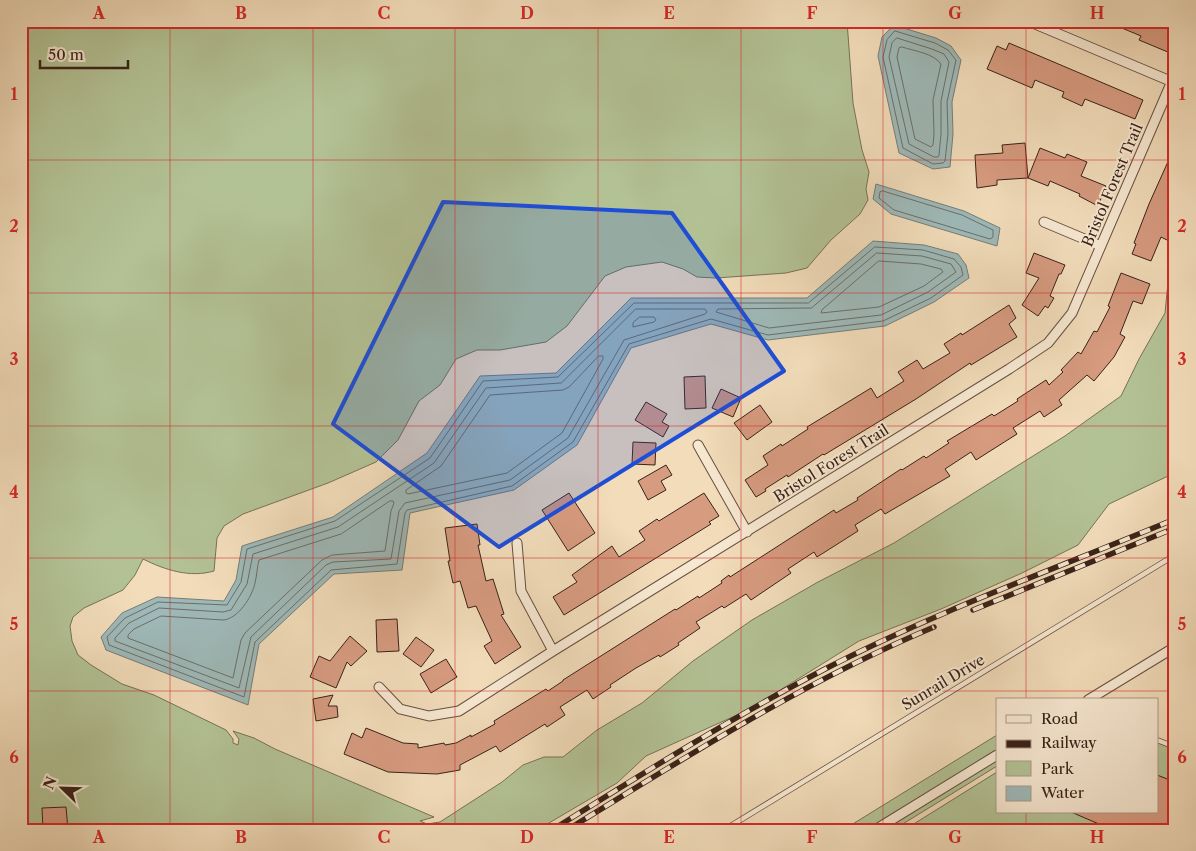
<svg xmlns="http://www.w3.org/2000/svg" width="1196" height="851" viewBox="0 0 1196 851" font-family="'Libre Caslon Text',serif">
  <rect width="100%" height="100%" fill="#f2dcba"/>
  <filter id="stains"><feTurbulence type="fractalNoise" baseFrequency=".004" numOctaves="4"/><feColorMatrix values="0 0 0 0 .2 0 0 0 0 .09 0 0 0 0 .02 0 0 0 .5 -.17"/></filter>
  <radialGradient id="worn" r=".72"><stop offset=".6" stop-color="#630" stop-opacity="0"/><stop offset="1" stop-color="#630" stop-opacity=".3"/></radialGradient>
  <path fill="#b3c295" stroke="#767256" d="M21 21H847L853 103 862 150 869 172 866 189 868 200 860 214 831 240 807 268 786 273 716 278 697 277 683 269 662 262 626 267 605 276 567 326 546 342 500 350H477L456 359 440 385 419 401 398 440 376 462 328 483 243 514 224 526 217 538 214 571C190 578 165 570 143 559L135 575 123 590 84 608 73 617 70 626 72 641 78 655 91 665 122 684 154 695 226 730 233 739V743L238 745 239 739 233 731 254 738 275 749 434 817 420 821 427 824 440 822 502 782 523 765 544 757H563L597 730 642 703 693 661 752 620 818 582 894 543 1065 436 1121 396 1139 359 1165 313 1169 272 1175 268V474L1166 477 1109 504 1078 545 1022 573 941 609 859 641 748 710 646 756 617 783 537 830H21Z
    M997 735V766L893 830H843Z
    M1157 741 1175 749V830H904L997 772V812H1157Z"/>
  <path fill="#9eb9b8" stroke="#767d78" d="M894 25 936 38 951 46 961 60 952 102 953 134 950 167 933 169 899 153 878 56 882 37Z
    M876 184 964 211 1000 228 997 246 891 214 873 199Z
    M873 241 924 245 958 254 966 265 969 278 934 302 885 326 768 340 711 324 631 348 577 445 514 490 410 513 402 570 334 574 259 644 248 705 106 650 101 637 122 613 157 597 224 601 236 580 242 546 333 517 427 453 480 376 556 373 631 298H807Z"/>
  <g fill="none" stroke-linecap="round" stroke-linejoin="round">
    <path stroke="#6c6e68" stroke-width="1" d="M895 31 935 43 948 50 956 60 947 102 948 134 945 161 943 163 933 164 903 148 883 57 887 40Z
      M897 38 932 49 944 54 949 62 941 101V134L939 155 938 157H934L909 144 889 57 892 43Z
      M902 47C914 51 933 53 941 64L933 100 934 134 933 145 931 147 915 139 897 57 899 48Z
      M883 191 962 215 993 230V237L990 239 894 210 879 198 880 192Z
      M875 247 923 250 954 259 961 267 963 275 931 298 883 321 768 335 711 319 629 344 573 442 512 486 407 510 405 513 397 564 331 570 255 642 244 697 109 645 107 637 125 618 158 602 227 605 241 582 247 549 335 521 430 458 483 381 558 377 634 303H808Z
      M877 253 922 256 951 264 956 272 928 292 881 315 769 328 716 312 718 309 811 308Z
      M879 261 921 264 941 269 943 272 924 286 879 307 821 313 822 310Z
      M636 309H705L707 312 705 314 624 340 568 438 510 480 405 503 399 511 391 559 333 562 326 565 251 637 239 688 115 641V638L129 623 159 608 223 612 231 610 247 584 253 554 338 527 434 463 486 388 561 383Z
      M640 317H654L656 320 654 322 633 327V323Z
      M599 356H603V359L562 433 507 473 408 494 406 493V490L441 466 490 395 563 390 569 387Z
      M390 501H393L394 503 391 511 385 551 332 555 322 560 245 633 241 640 233 678 128 638V635L134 629 161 616 223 620C238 619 252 597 255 583 257 575 257 567 259 560L341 534Z"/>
  </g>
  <path fill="#d79b80" stroke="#392218" d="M1105 21H1175V55L1139 40 1141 36Z
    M1009 43 1143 100 1135 119 1085 99 1082 106 1062 97 1064 92 1035 80 1032 88 987 69 997 46 1006 50Z
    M1025 143 1028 178 997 180V185L977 188 975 155 1003 153 1002 145Z
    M1175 146V226L1169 241 1161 237 1151 261 1132 254 1136 244 1134 243 1149 204Z
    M1040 148 1065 158 1067 154 1087 162 1081 176 1106 186 1098 206 1079 196 1080 194 1050 181 1048 186 1028 178Z
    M1034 253 1065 265 1061 274H1059L1050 296 1054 298 1048 308 1045 306 1038 316 1022 305 1039 278 1026 273Z
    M1121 273 1150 284 1142 304 1133 301 1120 334 1125 337 1114 357 1094 381 1087 375 1059 400 1062 405 1044 417 1040 411 1013 428 1017 434 976 460 971 452 945 469 950 476 885 514 881 509 855 525 858 531 817 557 814 552 788 569 791 573 751 600 746 594 724 608 722 606 696 622 700 628 678 643 679 645 660 657 659 655 636 668 610 685 611 687 593 699 587 690 560 707 565 715 547 727 545 724 500 752 496 746 460 765V770L437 774 388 772 344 754 352 733 362 738 366 728 403 743 418 744V748L444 743 445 745 456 743 471 735V737L495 724 494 721 546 689 548 691 563 681V680L675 609 676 610 698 596 699 598 722 583 721 581 729 575 730 577 834 510 836 513 858 500 857 498 901 469 902 470 924 456 926 458 949 443 947 441 992 414 994 416 1018 401 1017 399 1046 380 1049 385 1063 372 1061 370 1078 352 1081 354 1094 331 1097 332 1110 307 1108 306Z
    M1009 305 1016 318 1009 324 1017 337 971 365 970 363 916 399 824 455 823 454 788 477 787 475 765 489 766 491 756 497 745 480 768 465 763 456 781 444 782 446 808 429 807 427 871 388 877 398 904 381 898 372 917 360 923 369 950 353 944 344 961 333 962 335Z
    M705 376 706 408 685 409 684 377Z
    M721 389 741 398 733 417 712 408Z
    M646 402 667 414 662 422 669 426 663 437 635 420Z
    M760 405 772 422 747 440 734 423Z
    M633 442 656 443 655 465 632 464Z
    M666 465 672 475 661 481 666 490 648 500 638 481Z
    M569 493 595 533 568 551 542 510Z
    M704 493 719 516 709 522 711 524 564 615 553 597 577 582 572 575 612 546 619 557 645 540 639 531 657 519 659 521Z
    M477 524 480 545H478L486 581 493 579 504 614 501 615 521 647 495 664 484 646 492 641 476 606 468 608 460 581 453 583 448 561H450L445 528Z
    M397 619 399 651 377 652 376 620Z
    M350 636 367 651 351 666 347 662 336 688 310 677 319 656 330 661Z
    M416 637 434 650 421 667 403 654Z
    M446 659 457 677 431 693 420 674Z
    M333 695 328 706H337L338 717 316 721 313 699Z
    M1157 775 1175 782V830H1113L1071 812H1157Z
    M66 807 68 830H43L42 808Z"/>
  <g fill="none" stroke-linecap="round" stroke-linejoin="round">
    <defs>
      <path id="service" d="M1157 740 1175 747
        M282 830 287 826 293 830
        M724 830 1175 555"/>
      <path id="minor" d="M1028 21 1175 83
        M1044 222 1101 246
        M698 445 747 532
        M517 543 521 591 553 651
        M379 687 400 709 429 716 459 711 553 651 1009 369 1048 343 1072 313 1172 81
        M1088 700 1175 647
        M875 830 997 755"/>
    </defs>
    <use href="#service" stroke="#675040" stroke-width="6"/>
    <use href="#minor" stroke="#675040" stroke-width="11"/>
    <use href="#service" stroke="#f7e8d2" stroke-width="4.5"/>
    <use href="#minor" stroke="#f7e8d2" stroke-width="9"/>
    <defs>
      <path id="rail" d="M973 610 1175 528
        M552 830C642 774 731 718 825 669 937 611 1058 568 1175 519
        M567 830C686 757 805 681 934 627"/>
    </defs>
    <use href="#rail" stroke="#392218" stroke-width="5.5"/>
    <use href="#rail" stroke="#f7e8d2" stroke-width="4" stroke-dasharray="11" stroke-linecap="butt"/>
  </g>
  <path fill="#1d4ed8" fill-opacity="0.2" stroke="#1d4ed8" stroke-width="4" stroke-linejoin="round" d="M443 202 672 213 784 371 499 547 333 424Z"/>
  <path fill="none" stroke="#d62828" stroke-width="1" stroke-opacity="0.55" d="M170 21V830M313 21V830M455 21V830M598 21V830M741 21V830M883 21V830M1026 21V700M21 160H1175M21 293H1175M21 426H1175M21 558H1175M21 691H1175M1026 812V830"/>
  <g text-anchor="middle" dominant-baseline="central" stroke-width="4" stroke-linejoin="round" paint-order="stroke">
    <g font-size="15" fill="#392218" stroke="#f7e8d2">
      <text transform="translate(1112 185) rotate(-67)">Bristol Forest Trail</text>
      <text transform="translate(831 463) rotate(-32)">Bristol Forest Trail</text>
      <text transform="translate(943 682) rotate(-31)">Sunrail Drive</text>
    </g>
  </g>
  <rect width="1196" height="851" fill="none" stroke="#f2dcba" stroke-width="55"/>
  <rect x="996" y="698" width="162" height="115" fill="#f7e8d2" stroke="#ab9988"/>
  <rect x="1006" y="715" width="25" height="8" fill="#f7e8d2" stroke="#ab9988"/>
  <text x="1041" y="724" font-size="15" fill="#392218">Road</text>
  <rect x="1006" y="740" width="25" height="8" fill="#392218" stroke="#ab9988"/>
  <text x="1041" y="748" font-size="15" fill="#392218">Railway</text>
  <rect x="1006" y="761" width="25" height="15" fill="#b3c295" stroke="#ab9988"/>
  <text x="1041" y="774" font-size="15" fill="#392218">Park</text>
  <rect x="1006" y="786" width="25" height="15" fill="#9eb9b8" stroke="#ab9988"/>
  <text x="1041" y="798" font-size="15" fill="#392218">Water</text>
  <g transform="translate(62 788) rotate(293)" stroke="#f7e8d2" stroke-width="4" paint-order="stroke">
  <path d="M0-4L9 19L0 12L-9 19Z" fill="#392218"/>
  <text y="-8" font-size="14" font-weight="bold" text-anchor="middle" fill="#392218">N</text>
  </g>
  <path d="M40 60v8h88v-8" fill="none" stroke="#392218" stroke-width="2.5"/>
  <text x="48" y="60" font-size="15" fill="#392218" stroke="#f7e8d2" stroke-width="4" paint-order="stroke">50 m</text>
  <rect x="28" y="28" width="1140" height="796" fill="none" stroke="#d62828" stroke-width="2"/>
  <g font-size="16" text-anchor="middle" font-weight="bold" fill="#d62828">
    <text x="99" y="19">A</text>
    <text x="241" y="19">B</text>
    <text x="384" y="19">C</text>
    <text x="527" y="19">D</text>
    <text x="669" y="19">E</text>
    <text x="812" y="19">F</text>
    <text x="955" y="19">G</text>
    <text x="1097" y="19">H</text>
    <text x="14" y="100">1</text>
    <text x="1182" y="100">1</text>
    <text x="14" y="232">2</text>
    <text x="1182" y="232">2</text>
    <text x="14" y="365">3</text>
    <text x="1182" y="365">3</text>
    <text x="14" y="498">4</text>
    <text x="1182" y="498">4</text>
    <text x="14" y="630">5</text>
    <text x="1182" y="630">5</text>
    <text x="14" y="763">6</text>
    <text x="1182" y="763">6</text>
    <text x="99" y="843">A</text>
    <text x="241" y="843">B</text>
    <text x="384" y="843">C</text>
    <text x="527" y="843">D</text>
    <text x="669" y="843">E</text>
    <text x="812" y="843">F</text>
    <text x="955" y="843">G</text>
    <text x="1097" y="843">H</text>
  </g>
  <rect width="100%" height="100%" filter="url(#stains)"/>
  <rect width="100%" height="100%" fill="url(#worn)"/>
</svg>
